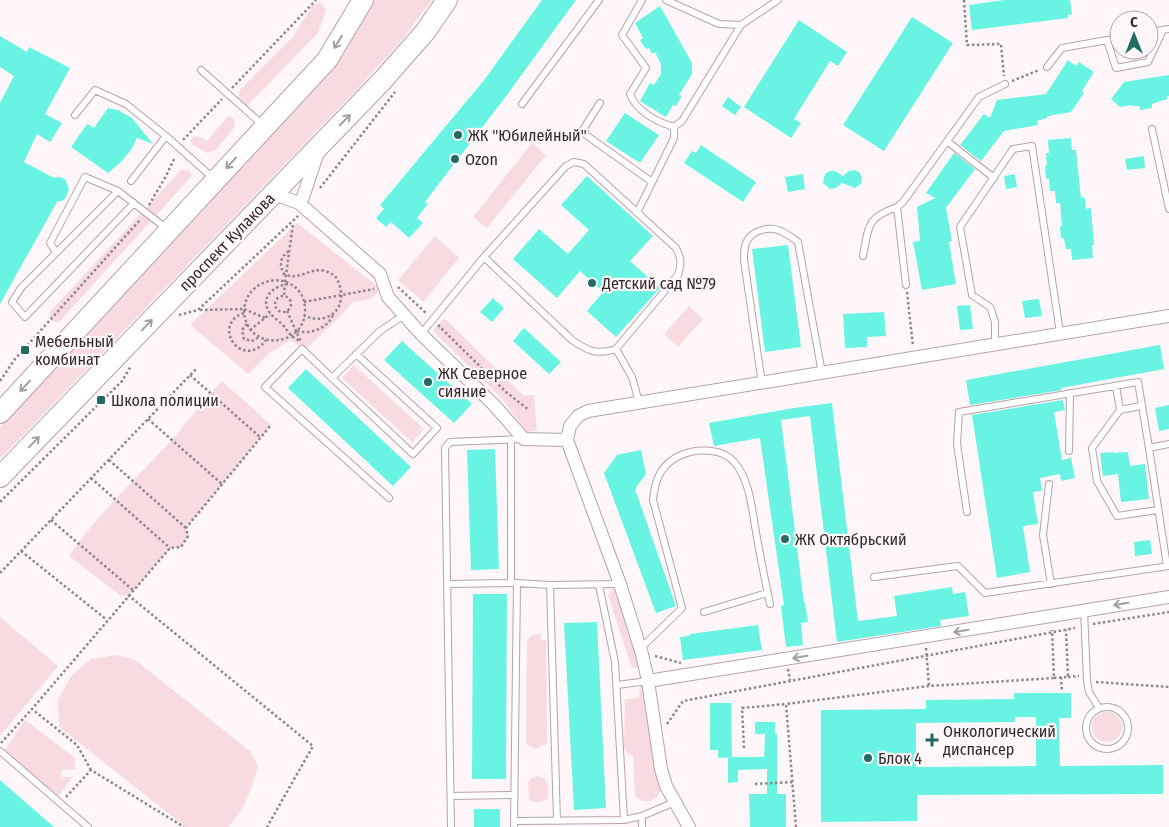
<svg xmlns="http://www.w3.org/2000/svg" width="1169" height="827" viewBox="0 0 1169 827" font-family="'Fira Sans Condensed',sans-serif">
  <rect width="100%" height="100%" fill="#fef6f8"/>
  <path fill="#f8dae1" d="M375 0H432L401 41 362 84 3 456 0 457V427L332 70Z
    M320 2 326 10 318 33 247 106 240 104 238 99 239 91 292 38 312 6Z
    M231 116 235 121 234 128 215 151 207 153 192 144 190 140 194 136 201 137 207 141 227 117Z
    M532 143 546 155 487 228 473 217Z
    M181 170H188L191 173V177L59 322H54L49 317 50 312Z
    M297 223 381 289 371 299 353 302 332 325 305 349 290 340 268 354 248 374 190 325Z
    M435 236 459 258 423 302 398 280Z
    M689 306 703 319 678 347 664 334Z
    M444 318 524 396 534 395 537 430 527 432 502 399 433 331Z
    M354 365 424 429 412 442 342 378Z
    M222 381 271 425 186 528 188 536 181 547 170 548 134 590 128 595 121 596 69 556C98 514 135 479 170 442 188 422 203 400 222 381Z
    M612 589H615L640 666 636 668 632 667 630 663 608 595Z
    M0 617 58 666 0 736Z
    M536 634H541V640H546L547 744 535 749 526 744 527 640 531 636Z
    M116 655 135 660 250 751 258 766C251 790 246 808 228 827H186L59 727 58 699 72 675 91 659Z
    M640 685H643L662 787C658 801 646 806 635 796L633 756 626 752 624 748 625 699 639 698Z
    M1092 727a15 15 0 1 1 30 0a15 15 0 1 1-30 0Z
    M25 720 75 758V769L62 770 61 777H73L58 797 46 791 2 754Z
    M537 776C550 779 548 787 548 798 543 803 534 804 529 799L528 782 532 778Z"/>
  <path fill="#69f3e3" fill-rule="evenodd" d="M542 0H576L507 95 425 202 428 204 417 218 423 223 409 238 391 222 386 227 376 218 384 209 380 205 485 79Z
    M1004 0H1070L1072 14 1068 15V18L972 30 969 5Z
    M660 6 692 63V74L679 95 682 96 676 106 673 105 666 117 640 101 650 83 654 85 661 74V64L655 52 652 54 649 48 646 49 640 40 643 38 635 23Z
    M912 17 953 43 884 151 843 125Z
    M799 20 847 52 838 66 830 61 794 119 801 123 791 138 744 107Z
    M0 36 27 52 29 47 70 68 45 114 62 123 50 142 37 134 24 162 54 178 59 177 65 179 69 189 67 195 64 200 57 202 0 304V103L14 76 0 67Z
    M1068 60 1076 66 1079 62 1094 72 1082 91 1084 93 1071 112 1048 116 1047 118 1037 121 1038 125 1004 131 981 161 960 145 984 114 990 118 997 100 1046 94Z
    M1169 75V96H1167V99L1152 104V108L1140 110 1139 106H1132V105L1120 107 1111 99 1124 82Z
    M728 97 741 107 735 115 722 106Z
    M108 108 118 110 132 118 153 144 137 138 131 150 121 162 108 173 71 147 87 124 94 128Z
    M625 113 659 135 640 163 606 141Z
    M1071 138 1072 150H1076L1081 198 1085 197 1086 209 1091 208 1094 245H1092L1093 258 1072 260 1071 249H1066L1064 238H1061L1060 226H1062L1060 203H1056L1055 191H1050L1049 179H1046L1045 166 1047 165 1046 153H1049L1048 140Z
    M701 145 756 182 743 202 684 163 692 151 696 153Z
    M954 153 975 169 946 208 952 241 949 242 956 284 922 290 913 242 920 241 917 207 935 198 926 193Z
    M1144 156 1145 168 1127 170 1125 159Z
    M855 170 860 173 862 178 861 184 855 188 842 183 836 188 830 189 823 183 825 174 830 171H835L843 176 849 171Z
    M803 174 805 189 788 192 785 177Z
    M1015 174 1017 187 1006 189 1004 176Z
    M587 176 653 236 630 261 660 288 616 337 587 311 603 292 580 271 557 298 513 259 539 229 568 254 589 230 561 205Z
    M788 245 801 347 765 352 752 249Z
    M493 298 504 308 492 322 480 312Z
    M1039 299 1042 316 1025 318 1022 301Z
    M970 305 973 329 960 330 957 306Z
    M884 312 886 336 867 337V347L845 348 843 314Z
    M524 328 561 362 549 374 513 341Z
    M402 341 472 404 454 423 384 360Z
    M1160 345 1164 369 1061 388 1062 390 970 405 966 380Z
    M306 369 411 467 393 486 288 388Z
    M1063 400 1065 410 1054 412 1062 460 1071 458 1075 478 1061 481 1060 474 1040 478 1042 491 1033 492 1038 524 1023 526 1030 572 997 578 972 415Z
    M832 403 858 621 897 616 894 596 952 587 953 594 965 592 969 616 940 620 941 626 837 642 810 416 781 420 804 603H805L808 622 801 623 803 645 786 647 781 606 784 605 760 438 714 446 709 423 794 408Z
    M1169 405V429L1159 431 1155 408Z
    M495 449 499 569 471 570 467 450Z
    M641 450 646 474 635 489 676 606 656 613 604 473 617 455Z
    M1113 452 1114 453 1128 452 1130 466 1145 464 1149 499 1121 502 1118 474 1103 476 1100 453Z
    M1150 540 1152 554 1135 556 1134 542Z
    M473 594H507L506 779H472Z
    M597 622 606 808 574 810 564 623Z
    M758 625 762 650 683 660 680 637 690 636V634Z
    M1014 693H1071V718H1059L1060 766 1163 765V794L917 795V821L821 822V710L926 709V700L1014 699ZM1015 717H1036V766L916 767V723L1015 722Z
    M710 703H731L732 757 718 758V750H710Z
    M755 722H775V734H777V794H786V827H750L749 794H767V769L738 770V782L728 783V757H764L765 734H755Z
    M0 780 54 827H0Z
    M474 809H500V827H474Z"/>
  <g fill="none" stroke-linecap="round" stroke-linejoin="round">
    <defs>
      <path id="lane" d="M642 0 622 35 646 68 630 94C636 111 657 122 674 127L682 121 741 25
        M666 0 719 24 741 25 778 0
        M1149 32 1169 29
        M1107 40 1116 68 1148 62 1163 30
        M1047 67 1062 48 1119 38
        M201 70 264 126
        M600 103 584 128 586 135 652 182
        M522 104 599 0
        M75 115 95 90 126 104 166 136 214 179
        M1152 129 1169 209
        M948 142 994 178
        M131 181 166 136
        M134 203 25 317 12 302 21 288 118 191 167 229
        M637 213 674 138V127
        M56 252 50 243 85 177 118 191
        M863 256C869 226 866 218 897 207
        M906 285 897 207 903 202 979 97 1005 84
        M421 334 484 257 566 166 574 162 584 164 676 248C681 258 682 264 678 275L616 349C596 355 588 351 572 340L484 257
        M995 344V322L990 307 972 295 960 227 1013 149 1032 146 1060 333
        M616 349 632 377 639 402
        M356 354 437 428 413 454 332 378 380 331 404 315
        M332 378 302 349 265 387 389 498
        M762 384 744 260C744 255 744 248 746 243 751 230 769 226 781 231 787 234 793 238 798 242L822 373
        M1116 386 1120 410 1092 448 1097 481 1117 516 1158 510
        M1120 410 1141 406
        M511 440V583H517L514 827
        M1069 451 1070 393
        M1049 484 1043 535 1051 584
        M967 512 957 444 959 412 1138 382 1149 448
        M1167 566 1149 448 1169 444
        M874 577 958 566 985 593 1169 566
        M517 583 550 585 620 584
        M448 584 511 583
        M550 585 557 821
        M599 585 615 662 624 820
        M1084 610 1087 681 1089 692 1099 708
        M704 612 767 593
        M640 649 682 608 653 500C655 479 661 464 681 455 697 448 724 448 735 463 750 481 752 510 756 532 760 556 765 580 770 604
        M617 685 648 681
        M1086 728a21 21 0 1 1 42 0a21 21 0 1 1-42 0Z
        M0 751 88 827
        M451 796 514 795
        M642 816V827
        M514 821 624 820 642 816 675 802
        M451 827 445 448 450 442 523 439"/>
      <path id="street" d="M274 194 299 203 380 274 388 297 421 334 494 405 524 439 567 440
        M299 203 303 197 318 152
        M648 681 1169 597
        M689 827 666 786 661 769 648 681 642 654 620 584 567 440 570 426 578 416 588 411 1169 316"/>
      <path id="primary" d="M0 413 327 60 363 0
        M0 477 382 81 425 32 447 0"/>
    </defs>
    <use href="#lane" stroke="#b6a2a7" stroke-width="8"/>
    <use href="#street" stroke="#b6a2a7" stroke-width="14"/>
    <use href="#primary" stroke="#b6a2a7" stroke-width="22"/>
    <path stroke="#8e8789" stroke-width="2.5" stroke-dasharray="2.5 2.5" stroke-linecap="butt" d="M964 0 967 45 1001 44 1004 76
      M1012 81 1039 70
      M232 88 316 0
      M183 140 222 99
      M320 188 395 92
      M149 205 166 176 175 157
      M289 251C280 257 279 265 284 274 304 283 312 260 335 276 345 290 344 313 324 318 317 320 311 318 304 316
      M285 282 293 224
      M288 284C273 286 258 299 271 314 274 318 279 321 283 325 289 333 291 337 300 341
      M398 287 427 314
      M907 292 913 346
      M284 295 285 284
      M275 304a8 8 0 1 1 16 0a8 8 0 1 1-16 0Z
      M304 302 374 289
      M200 310 244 309C244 353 307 349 305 308 303 271 249 271 244 309L265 318
      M287 311 301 342
      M244 313C210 324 242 372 266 340
      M179 315 198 310 298 216
      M247 324 242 330 244 339 252 341 258 338
      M438 325 506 392 529 410
      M250 330 270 314
      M297 331C310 335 328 328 333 315
      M190 375 260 437
      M0 381 15 359 140 220
      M148 419 222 484
      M109 460 186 528
      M91 478 170 548
      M0 502 122 381 131 366
      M51 520 133 590
      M21 551 107 620
      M0 573 196 369
      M128 595 313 746 267 827
      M1093 624 1169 612
      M926 648 929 686
      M655 656 681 663
      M788 669 790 680
      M1061 677 1062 692
      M1068 677 1079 676
      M1054 678 1068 677 1066 630
      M1096 682 1169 687
      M667 724 683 701 1075 628
      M1 743 32 709
      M744 748 742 708 786 704
      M91 770 77 745 32 709 170 548 181 547 188 536 186 528 271 425
      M755 784 793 782
      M66 797 91 770 184 827
      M796 827 786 704 929 686 1054 678 1052 630"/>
    <use href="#lane" stroke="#fff" stroke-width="6"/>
    <use href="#street" stroke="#fff" stroke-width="12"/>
    <use href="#primary" stroke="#fff" stroke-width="20"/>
  </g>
  <defs><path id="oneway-shaft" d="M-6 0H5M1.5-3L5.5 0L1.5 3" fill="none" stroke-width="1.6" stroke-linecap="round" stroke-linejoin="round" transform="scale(1.25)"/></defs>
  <g stroke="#a29fa0">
    <use href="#oneway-shaft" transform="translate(338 42) rotate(122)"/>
    <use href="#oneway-shaft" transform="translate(345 120) rotate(-46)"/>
    <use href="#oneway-shaft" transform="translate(231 163) rotate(133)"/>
    <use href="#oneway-shaft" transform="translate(147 325) rotate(-46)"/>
    <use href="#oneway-shaft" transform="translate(25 386) rotate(133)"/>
    <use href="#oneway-shaft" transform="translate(34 442) rotate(-46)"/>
    <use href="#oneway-shaft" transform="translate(1121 604) rotate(171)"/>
    <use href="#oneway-shaft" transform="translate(961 631) rotate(171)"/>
    <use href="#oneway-shaft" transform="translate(800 657) rotate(171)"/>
  </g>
  <g fill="#226b63" stroke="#fef6f8" stroke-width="2">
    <circle cx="458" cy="135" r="5"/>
    <circle cx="455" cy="159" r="5"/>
    <circle cx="592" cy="283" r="5"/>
    <rect x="20" y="345" width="10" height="10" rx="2.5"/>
    <circle cx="428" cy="382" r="5"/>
    <rect x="96" y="395" width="10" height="10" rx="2.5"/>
    <circle cx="785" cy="539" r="5"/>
    <path d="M929.5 732.5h5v5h5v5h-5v5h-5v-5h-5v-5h5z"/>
    <circle cx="868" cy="758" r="5"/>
  </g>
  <g text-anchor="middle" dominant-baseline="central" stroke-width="4.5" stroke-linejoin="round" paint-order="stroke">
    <g font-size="16" fill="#312a2c" stroke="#fef6f8" text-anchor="start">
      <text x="468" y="135">ЖК "Юбилейный"</text>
      <text x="465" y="159">Ozon</text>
      <text x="602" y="283">Детский сад №79</text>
      <text x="35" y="341">Мебельный<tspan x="35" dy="18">комбинат</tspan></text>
      <text x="438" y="373">ЖК Северное<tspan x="438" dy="18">сияние</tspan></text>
      <text x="111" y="400">Школа полиции</text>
      <text x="795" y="539">ЖК Октябрьский</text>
      <text x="943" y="731">Онкологический<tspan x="943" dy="18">диспансер</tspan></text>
      <text x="878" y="758">Блок 4</text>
    </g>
    <g font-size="16" fill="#312a2c" stroke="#fef6f8">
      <text transform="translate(227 242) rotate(-46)">проспект Кулакова</text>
    </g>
  </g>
  <g transform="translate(1134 35)"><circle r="24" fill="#fef6f8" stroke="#aca4a6"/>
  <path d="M0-4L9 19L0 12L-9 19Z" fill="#226b63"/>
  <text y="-8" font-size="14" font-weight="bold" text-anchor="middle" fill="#312a2c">С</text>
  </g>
</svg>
